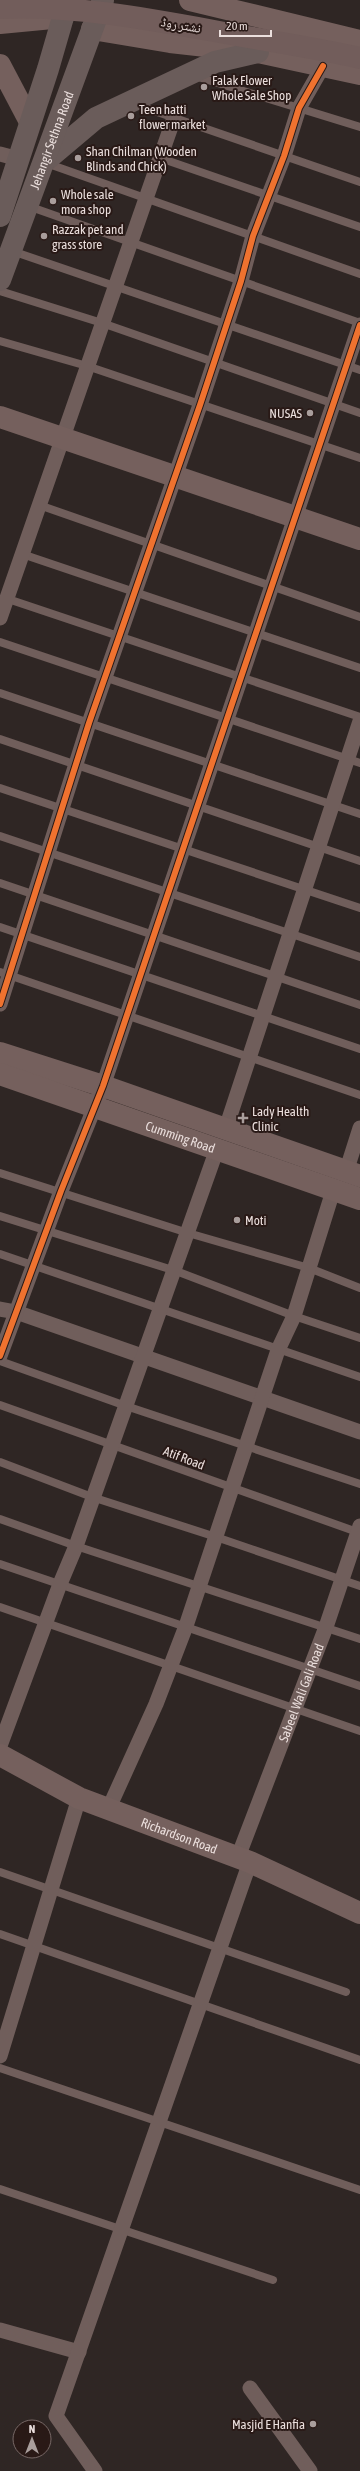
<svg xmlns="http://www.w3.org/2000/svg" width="360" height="2471" viewBox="0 0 360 2471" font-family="'Asap Condensed','Noto Naskh Arabic',sans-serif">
  <rect width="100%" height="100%" fill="#2f2624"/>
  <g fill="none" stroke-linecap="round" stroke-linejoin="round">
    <path stroke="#705e5b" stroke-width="8" d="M195 76 360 127
      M134 104 360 182
      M160 158 360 227
      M46 163 360 274
      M28 206 360 323
      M12 251 360 370
      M0 291 102 323 360 413
      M0 341 87 366 360 458
      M39 505 360 617
      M22 554 360 668
      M5 598 360 717
      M0 642 360 763
      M0 693 360 814
      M0 739 360 861
      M0 788 360 908
      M0 836 360 957
      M0 883 360 1005
      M0 927 360 1049
      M0 972 360 1095
      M0 1173 188 1233 309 1268 360 1288
      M0 1216 176 1271 294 1316 360 1338
      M0 1254 360 1377
      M0 1361 126 1406 360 1484
      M0 1405 360 1533
      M0 1462 92 1497 216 1537 360 1586
      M0 1519 76 1546 360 1639
      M0 1564 360 1686
      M0 1607 360 1731
      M0 1872 346 1992
      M0 1934 360 2060
      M0 2068 360 2190
      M0 2189 273 2280"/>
    <g stroke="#705e5b" stroke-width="15">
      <path d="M0 154 19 159"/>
      <path d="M0 618 174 118"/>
      <path d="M0 1004 89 723 200 405 241 281 253 236 284 156 299 108 323 66"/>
      <path d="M225 1131 360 721"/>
      <path d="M346 1172 360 1128"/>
      <path d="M0 1309 16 1312 360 1432"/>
      <path d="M0 1356 61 1191 103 1086 360 325"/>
      <path d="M0 1746 60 1584 76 1546 217 1149"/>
      <path d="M108 1810 156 1704 186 1626 278 1350 294 1316 333 1191"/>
      <path id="s1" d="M238 1857 326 1627 360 1526"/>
      <path d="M0 2056 79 1798"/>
      <path d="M0 2330 79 2352"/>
      <path d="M250 2388 310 2471"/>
      <path d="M95 2471 56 2416 250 1862"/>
    </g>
    <g stroke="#75605d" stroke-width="22">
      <path d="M190 0 360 41"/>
      <path d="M0 23 63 17"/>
      <path d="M92 29 170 42 258 52 360 74"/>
      <path d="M0 65 30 122"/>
      <path d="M0 417 360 539"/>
      <path d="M0 1053 103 1086 360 1176"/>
      <path id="s2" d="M0 1074 360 1199"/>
      <path id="s3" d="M0 1755 79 1798 250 1862 360 1913"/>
    </g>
    <g stroke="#6a5c5a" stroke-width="22">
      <path d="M45 161 96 118 215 62 258 52"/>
      <path d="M0 216 48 69 68 0"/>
      <path id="s4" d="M0 280 103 0"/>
    </g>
    <path stroke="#725d5b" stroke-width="22" d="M0 8C72 5 143 18 214 31 262 40 312 47 360 58"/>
    <defs>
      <path id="cycleway" d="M0 1004 89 723 200 405 241 281 253 236 284 156 299 108 323 66
        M0 1356 61 1191 103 1086 360 325"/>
    </defs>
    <use href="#cycleway" stroke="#291916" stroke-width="8"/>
    <use href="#cycleway" stroke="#ef722f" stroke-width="6"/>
  </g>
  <g fill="#a99e9c" stroke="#291916" stroke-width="1.5">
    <circle cx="204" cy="87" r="4"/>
    <circle cx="131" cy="116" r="4"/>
    <circle cx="78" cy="158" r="4"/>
    <circle cx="53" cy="201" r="4"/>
    <circle cx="44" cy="236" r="4"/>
    <circle cx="310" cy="413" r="4"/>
    <path d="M241 1112h4v4h4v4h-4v4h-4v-4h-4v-4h4z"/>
    <circle cx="237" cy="1220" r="4"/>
    <circle cx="313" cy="2424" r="4"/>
  </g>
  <g text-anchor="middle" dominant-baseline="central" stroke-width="4" stroke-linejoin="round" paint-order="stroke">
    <g font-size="13" fill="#ebdfdd" stroke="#291916">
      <text transform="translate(181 25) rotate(10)">نشتر روڈ</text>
      <text stroke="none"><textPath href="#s4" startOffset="149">Jehangir Sethna Road</textPath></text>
      <text stroke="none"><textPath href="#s2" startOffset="191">Cumming Road</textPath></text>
      <text transform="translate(184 1458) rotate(21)">Atif Road</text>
      <text stroke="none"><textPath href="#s1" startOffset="176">Sabeel Wali Gali Road</textPath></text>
      <text stroke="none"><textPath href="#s3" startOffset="197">Richardson Road</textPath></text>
    </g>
    <g font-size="13" fill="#ebdfdd" stroke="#291916" text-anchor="start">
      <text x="212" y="80">Falak Flower<tspan x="212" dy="15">Whole Sale Shop</tspan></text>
      <text x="139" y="109">Teen hatti<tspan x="139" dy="15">flower market</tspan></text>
      <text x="86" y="151">Shan Chilman (Wooden<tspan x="86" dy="15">Blinds and Chick)</tspan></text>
      <text x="61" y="194">Whole sale<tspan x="61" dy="15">mora shop</tspan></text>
      <text x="52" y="229">Razzak pet and<tspan x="52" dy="15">grass store</tspan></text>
      <text x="302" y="413" text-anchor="end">NUSAS</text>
      <text x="252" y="1111">Lady Health<tspan x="252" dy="15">Clinic</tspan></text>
      <text x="245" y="1220">Moti</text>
      <text x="305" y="2424" text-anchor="end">Masjid E Hanfia</text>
    </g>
  </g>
  <g transform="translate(32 2439)"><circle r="19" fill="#291916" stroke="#776866"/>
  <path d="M0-3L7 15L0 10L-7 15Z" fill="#a99e9c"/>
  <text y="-6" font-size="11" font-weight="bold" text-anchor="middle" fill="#ebdfdd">N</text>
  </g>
  <path d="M220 30v6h51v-6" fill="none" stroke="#ebdfdd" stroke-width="2"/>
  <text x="226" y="30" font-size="12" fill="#ebdfdd" stroke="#291916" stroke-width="3" paint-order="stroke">20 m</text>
</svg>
